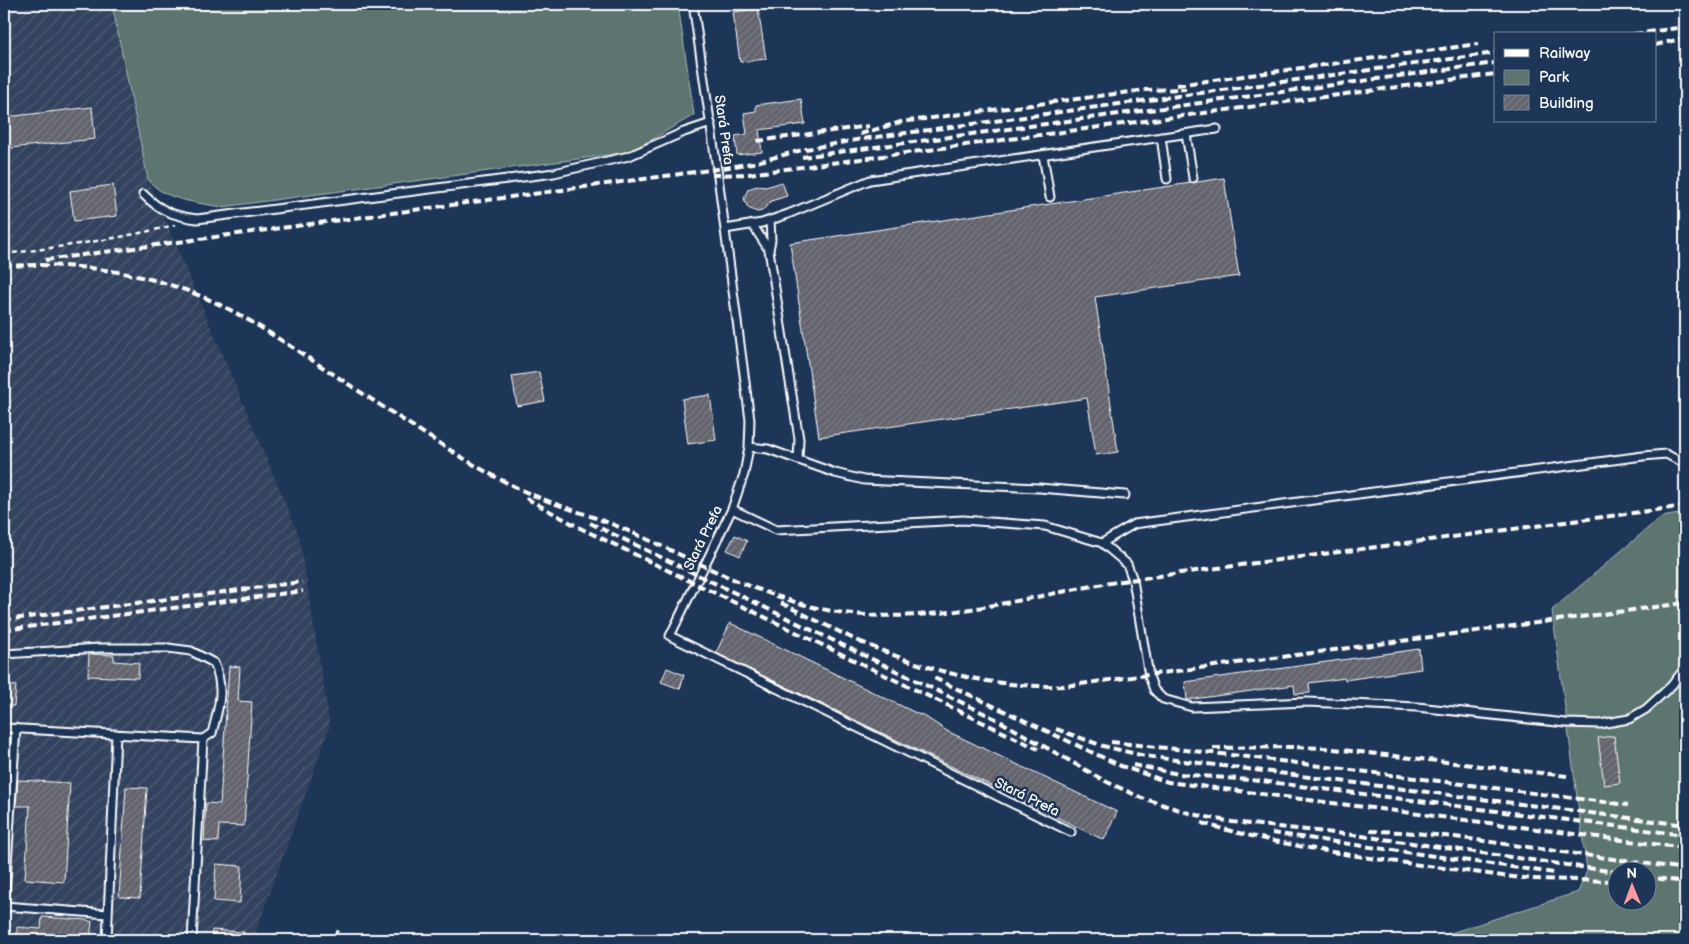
<svg xmlns="http://www.w3.org/2000/svg" width="1689" height="944" viewBox="0 0 1689 944" font-family="'Balsamiq Sans',sans-serif">
  <defs>
    <pattern id="industrial-furrows" width="10" height="10" patternUnits="userSpaceOnUse" patternTransform="scale(1.25)"><rect width="10" height="10" fill="#32435e"/><path d="M-1 1l2-2M0 10L10 0M9 11l2-2" fill="none" stroke="#515f76"/></pattern>
    <pattern id="building-hatch" width="6" height="6" patternUnits="userSpaceOnUse" patternTransform="scale(1.25)"><rect width="6" height="6" fill="#63646d"/><path d="M-1 1l2-2M0 6l6-6M5 7l2-2" fill="none" stroke="#7a7b83"/></pattern>
  </defs>
  <rect width="100%" height="100%" fill="#1d3557"/>
  <filter id="ink" filterUnits="userSpaceOnUse"><feTurbulence type="fractalNoise" baseFrequency=".02" numOctaves="2"/><feDisplacementMap in="SourceGraphic" scale="10" xChannelSelector="R" yChannelSelector="G"/><feConvolveMatrix kernelMatrix="1 2 1 2 8 2 1 2 1" color-interpolation-filters="sRGB"/></filter>
  <g filter="url(#ink)">
    <path fill="url(#industrial-furrows)" d="M4 4H112L148 179 299 535 330 726 253 940H4Z"/>
    <path fill="#5c7470" stroke="#aebab8" fill-rule="evenodd" d="M112 4H678L694 115 630 152 222 207C200 203 161 200 148 179Z
      M1685 513V940H1429L1578 892 1587 871 1552 610 1661 517ZM1616 872H1646V902H1616Z"/>
    <path fill="url(#building-hatch)" stroke="#fff" d="M758 9 766 59 740 62 733 12Z
      M801 99 805 124 759 130 762 152 737 155 735 136 747 134 744 113 756 111V105Z
      M92 107 95 139 10 148 6 117Z
      M1224 178 1239 276 1095 297 1118 452 1096 455 1087 398 819 437 790 243Z
      M782 182 787 196 771 201 762 211 757 212 748 208 744 199 748 189 757 186 766 187Z
      M113 185 117 216 74 221 70 191Z
      M539 372 545 401 517 406 512 376Z
      M710 395 716 440 688 444 682 399Z
      M735 535 747 541 740 556 727 550Z
      M730 623 920 715 921 714 947 731 1117 812 1104 840 716 653Z
      M1419 649 1421 669 1345 680V678L1309 683 1310 693 1295 694 1294 685 1187 700 1185 682Z
      M89 654 114 655V661L139 663 138 678 88 676Z
      M229 666 240 667 238 701 252 702 244 826 219 825 218 842 204 841 206 803 220 804Z
      M667 668 684 675 680 689 661 682Z
      M4 685 16 686 14 706H4Z
      M1614 736 1620 783 1604 785 1598 738Z
      M18 780 70 783 64 882 25 879 30 806H16Z
      M126 787 147 788 140 898 119 897Z
      M216 864 242 866 240 903 214 901Z
      M42 917 87 920 92 922 90 940H17V927L41 929Z
      M212 930 244 932 243 940H211Z"/>
    <g fill="none" stroke-linecap="round" stroke-linejoin="round">
      <defs>
        <path id="lane" d="M693 4 717 169 750 420 749 447 744 474 732 509 670 636 1071 832
          M1186 134 1193 178
          M1161 137 1167 179
          M1043 155 1050 197
          M143 194C160 211 174 216 197 219L554 173 629 156 684 132 711 123
          M770 220 771 240 769 250 799 439 798 460
          M752 224 769 250
          M725 229 762 223 788 214 870 180 1217 129
          M749 447 768 449 835 473 864 480 1039 488 1125 495
          M732 509 776 530 963 520 1045 526 1102 543 1127 564 1133 580 1149 676 1154 690 1163 699 1192 707 1307 702 1417 707 1566 723 1600 724 1629 719 1646 709 1672 685 1685 668
          M1102 543 1134 524 1643 456 1666 454 1685 464
          M4 654 100 648H168L191 651 214 663C225 689 219 707 212 733L203 739 4 728
          M4 906 108 914
          M4 910 16 728
          M107 940 116 734
          M192 940 203 739"/>
      </defs>
      <use href="#lane" stroke="#fff" stroke-width="11"/>
      <path stroke="#fff" stroke-width="2.5" stroke-dasharray="5 4" stroke-linecap="butt" d="M4 254C61 247 119 239 175 225
        M328 940 340 929"/>
      <use href="#lane" stroke="#1d3557" stroke-width="7"/>
      <path stroke="#fff" stroke-width="4" stroke-dasharray="8 4" stroke-linecap="butt" d="M4 4H6
        M1634 34 1685 27
        M1655 45 1685 38
        M1177 85 1478 44
        M860 134 901 122 1145 90 1186 89
        M757 141 869 126
        M802 157 1495 63
        M712 175 749 174 1495 74
        M45 260 717 169 753 163 806 149 862 139 1495 53
        M4 266C75 262 146 271 212 301 245 316 274 336 304 355 361 392 418 431 476 466 497 478 518 489 540 498 568 509 596 517 624 529 686 556 746 590 813 607 918 633 1025 595 1129 580 1314 555 1500 531 1685 506
        M526 498 580 528 1038 749
        M590 523 998 720 1105 781 1142 798 1192 814 1232 822 1362 836 1616 872
        M781 603 864 644
        M4 620 302 582
        M4 630 303 591
        M859 641C928 671 990 688 1065 686L1685 603
        M934 678 1121 766 1168 782 1685 848
        M1056 729 1103 746 1145 756 1685 825
        M1111 742 1240 756 1628 805
        M1213 748 1291 747 1325 748 1567 776
        M1133 765 1179 774 1261 781 1685 835
        M1202 823C1300 852 1402 862 1503 876L1533 879 1616 881
        M1370 831 1404 832 1455 837 1685 869
        M1272 833 1554 873
        M1646 877 1685 882"/>
    </g>
  </g>
  <g text-anchor="middle" dominant-baseline="central" stroke-width="5" stroke-linejoin="round" paint-order="stroke">
    <g font-size="14" fill="#fff" stroke="#1d3557">
      <text transform="translate(724 130) rotate(82)">Stará Prefa</text>
      <text transform="translate(703 538) rotate(-64)">Stará Prefa</text>
      <text transform="translate(1027 797) rotate(26)">Stará Prefa</text>
    </g>
  </g>
  <rect width="1689" height="944" fill="none" stroke="#1d3557" stroke-width="20"/>
  <rect x="10" y="10" width="1669" height="924" fill="none" stroke="#fff" stroke-width="2" filter="url(#ink)"/>
  <rect x="1494" y="32" width="162" height="90" fill="#1d3557" stroke="#77869a"/>
  <rect x="1504" y="49" width="25" height="8" fill="#ffffff" stroke="#77869a"/>
  <text x="1539" y="58" font-size="15" fill="#ffffff">Railway</text>
  <rect x="1504" y="70" width="25" height="15" fill="#5c7470" stroke="#77869a"/>
  <text x="1539" y="82" font-size="15" fill="#ffffff">Park</text>
  <rect x="1504" y="95" width="25" height="15" fill="url(#building-hatch)" stroke="#77869a"/>
  <text x="1539" y="108" font-size="15" fill="#ffffff">Building</text>
  <g transform="translate(1632 886) rotate(359)"><circle r="24" fill="#1d3557" stroke="#77869a"/>
  <path d="M0-4L9 19L0 12L-9 19Z" fill="#ff9aa2"/>
  <text y="-8" font-size="14" font-weight="bold" text-anchor="middle" fill="#ffffff">N</text>
  </g>
</svg>
